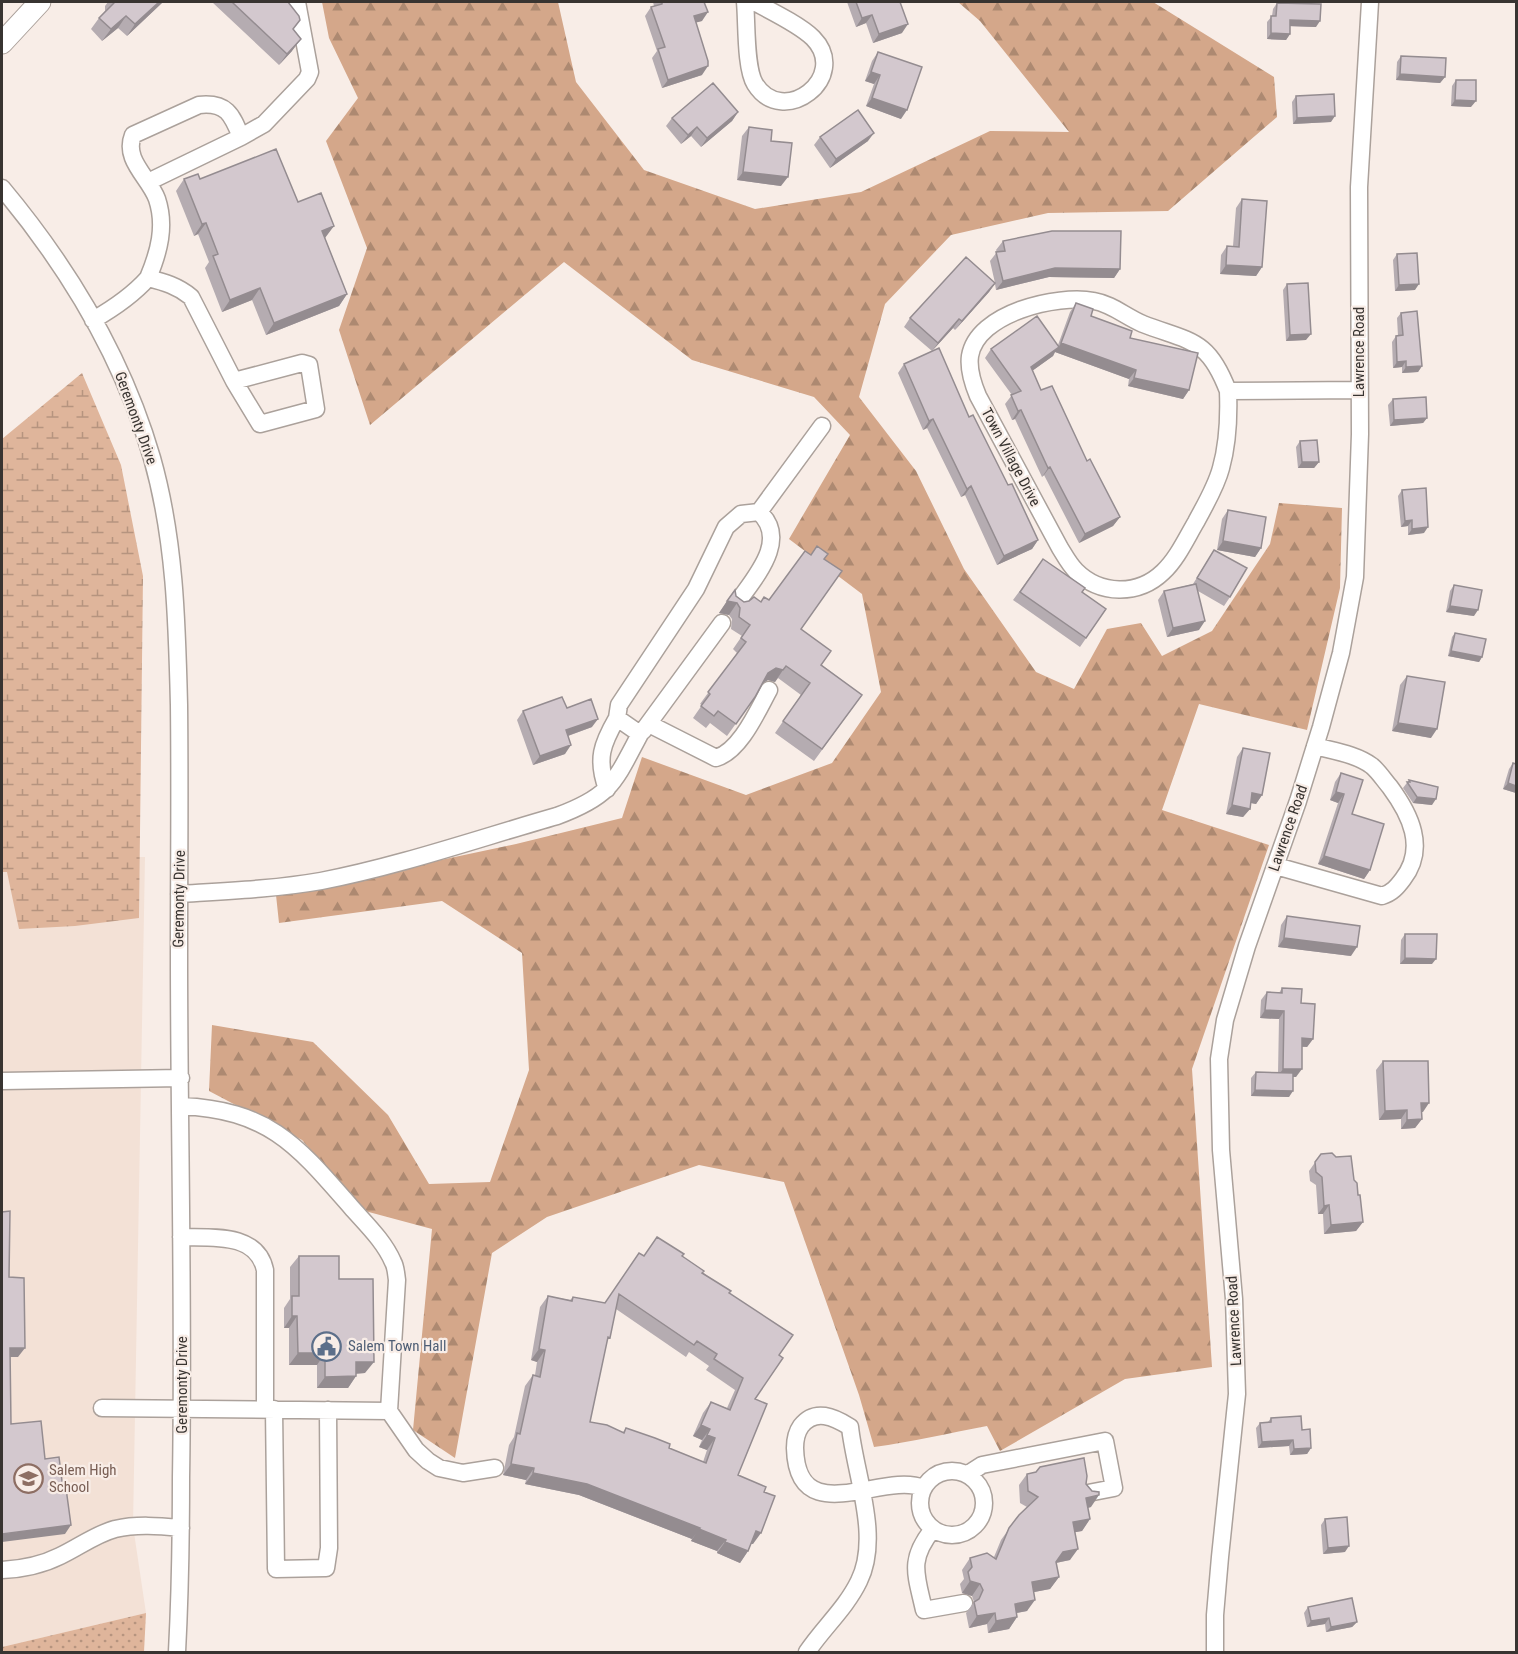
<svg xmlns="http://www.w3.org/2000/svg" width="1518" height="1654" viewBox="0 0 1518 1654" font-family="'Roboto Condensed',sans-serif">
  <defs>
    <pattern id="forest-firs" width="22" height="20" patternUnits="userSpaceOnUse" patternTransform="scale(1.5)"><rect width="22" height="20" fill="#d4a78a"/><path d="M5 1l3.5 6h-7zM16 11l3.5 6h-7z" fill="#ad8971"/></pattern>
    <pattern id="wetland-marsh" width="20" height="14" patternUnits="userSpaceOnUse" patternTransform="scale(1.5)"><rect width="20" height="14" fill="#dfb59b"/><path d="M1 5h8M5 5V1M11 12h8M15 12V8" fill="none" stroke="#b6947f"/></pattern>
    <pattern id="park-dots" width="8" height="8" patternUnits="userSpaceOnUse" patternTransform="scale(1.5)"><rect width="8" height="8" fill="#dfb59b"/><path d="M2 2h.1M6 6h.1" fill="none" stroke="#b6947f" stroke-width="1.8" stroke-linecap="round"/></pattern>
  </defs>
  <rect width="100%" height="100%" fill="#f8ede7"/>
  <path fill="#f3e1d6" d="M145 857 133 1526 146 1613 2 1647V858Z"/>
  <path fill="url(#forest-firs)" d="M322 2H558L576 82 644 170 755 209 861 192 990 131 1069 132 980 21 958 2H1153L1274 77 1277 117 1168 211 1048 213 951 235 885 304 859 397 916 471 964 569 1036 672 1074 689 1107 629 1141 623 1162 656 1212 631 1270 544 1279 503 1342 508 1340 588 1307 730 1199 704 1162 810 1269 845 1192 1069 1212 1367 1125 1379 1000 1451 987 1426C949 1433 912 1442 874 1447L859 1395 784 1182 699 1165 547 1217 492 1253 455 1458 413 1430 432 1229 365 1211 302 1140 209 1091 212 1025 313 1042 388 1115 429 1184 490 1182 529 1070 522 953 442 901 279 923 276 895 516 844 622 818 642 757 746 795 832 763 881 692 862 594 789 539 850 435 814 397 692 360 564 262 370 425 339 330 367 248 326 141 358 98 329 38Z"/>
  <path fill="url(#wetland-marsh)" d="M82 373 121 465 143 576 139 918 75 926 19 929 7 872H2V439Z"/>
  <path fill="url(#park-dots)" d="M146 1613 144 1652H2V1647Z"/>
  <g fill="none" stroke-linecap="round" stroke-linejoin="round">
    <defs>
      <path id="minor" d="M745 2C747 21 745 68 755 84 783 129 851 77 813 38 800 25 771 11 754 2
        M148 182 241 137
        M2 188C68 267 123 358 152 458 175 539 177 622 179 705 180 789 179 872 179 955 179 1130 184 1304 181 1478 181 1536 180 1595 177 1652
        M148 278C159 252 166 226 157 199 149 177 123 160 133 135L199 105C227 102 232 115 241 137L264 124 307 79 310 72 297 2
        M93 320C114 308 132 296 148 278 164 282 178 286 191 297L234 381 260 424 316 409 309 365 302 363 234 381
        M1228 391C1229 417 1228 443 1221 468 1216 487 1205 505 1196 522 1186 539 1177 559 1163 572 1138 596 1100 595 1076 571 1069 564 1065 556 1060 548L978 396C973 384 968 370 970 356 977 313 1057 294 1094 301 1112 304 1126 317 1143 324 1190 342 1208 338 1228 391L1359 390
        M759 512 822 426
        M617 718 619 705 696 589 726 527 741 514 759 512C790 540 754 578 737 603
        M649 724 716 758C740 751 757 712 769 690
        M643 731 722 623
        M1276 866 1382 896C1392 893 1397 887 1403 879 1427 848 1410 814 1390 787 1384 780 1379 772 1372 766 1356 754 1333 751 1315 746
        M179 894C227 891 275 889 321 881 399 866 480 838 557 816 611 796 614 783 640 734L617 718C602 744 596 759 607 789
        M2 1081 181 1078
        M181 1106C269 1110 297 1145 351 1207 366 1224 384 1241 393 1262 396 1267 396 1274 397 1280L389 1411 416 1450 428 1461 439 1468 463 1473 495 1468
        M181 1237C211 1238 257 1232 265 1270V1409
        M102 1408 389 1411
        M274 1409 276 1569 326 1568 329 1548 328 1410
        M920 1503a32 32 0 1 1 64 0a32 32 0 1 1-64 0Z
        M968 1474 982 1465 1105 1441 1114 1488 1088 1493
        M933 1529C908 1560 916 1574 924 1610L964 1603
        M2 1570C22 1569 42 1565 60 1556 79 1547 96 1534 115 1529 137 1524 159 1526 181 1528
        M807 1652C823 1628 846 1608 859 1581 881 1537 855 1474 850 1427 834 1417 815 1408 801 1426 796 1433 795 1440 795 1448 797 1532 882 1471 923 1488
        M1215 1652V1615L1220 1557 1237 1394 1234 1299 1221 1150 1219 1059 1225 1020 1247 946 1298 801 1321 727 1341 653 1355 577 1360 434 1359 187 1370 2"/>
      <path id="major" d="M2 43 40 2"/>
    </defs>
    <use href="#minor" stroke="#aba19b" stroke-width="19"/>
    <use href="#major" stroke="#aba19b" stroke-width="23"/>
    <use href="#minor" stroke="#fff" stroke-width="16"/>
    <use href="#major" stroke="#fff" stroke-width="21"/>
  </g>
  <path fill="#b5acb1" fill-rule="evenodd" d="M108 2H163L127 36 118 28 102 41 91 29 99 18 105 11V6Z
    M212 2H288L293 30 292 51 279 65Z
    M653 2H704L702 21 696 22 702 75 662 88 652 58 657 51 645 16 651 7 654 6Z
    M847 2H900L902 33 873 43 866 23 856 27Z
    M1277 3 1316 27 1290 26V34L1286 40 1267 39V22L1272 16 1273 9Z
    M878 52 901 119 866 106 874 84 865 81 872 61Z
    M1401 56 1445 77 1440 83 1396 80 1397 62Z
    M1456 80 1471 107 1451 106 1452 86Z
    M1296 96 1331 122 1293 124 1292 102Z
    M738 112 732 121 701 147 691 136 681 144 666 126 672 118Z
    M749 127 771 141 781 186 737 180 742 136Z
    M820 137 868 141 830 168 814 145Z
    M184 179H200L298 202 325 238 347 294 339 306 266 335 252 300 222 312 205 268 209 262 198 234 194 236 176 191Z
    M1242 199 1262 267 1256 276 1220 274 1221 255 1227 246H1233L1236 208Z
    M1003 241 1120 269 1114 278 1049 277 996 290 995 284 989 292 955 330 953 328 932 351 1008 485 1038 540 1032 549 997 565 965 495 961 497 927 428 923 430 898 373 904 364 932 351 904 327 910 318 995 283 990 261 997 252 996 250Z
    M1397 254 1415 290 1395 291 1393 260Z
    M1287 284 1306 340 1286 341 1283 290Z
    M1076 303 1091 316 1130 338 1189 390 1183 399 1128 386 1129 379 1055 352 1053 356 1032 371 1041 390 1087 461 1120 517 1113 526 1079 543 1044 475 1042 477 1015 419 1012 420 1005 404 1012 395 985 358 991 349 1058 345 1070 312Z
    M1401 313 1422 366 1418 372 1402 373V367L1393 368 1392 342 1396 336H1398L1397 318Z
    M1393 399 1427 418 1423 423 1390 426 1388 405Z
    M1300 441 1319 462 1314 468H1298L1296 447Z
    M1402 490 1424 533 1408 535V526L1401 527 1398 496Z
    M1228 510 1261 548 1255 557 1217 550 1222 519Z
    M1214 550 1230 597 1224 606 1198 591 1199 630 1167 637 1158 600 1164 591 1193 584Z
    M811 555 824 559 801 629 822 665 862 695 814 761 775 733 801 695 778 678 775 682 768 680 763 683 755 697 727 736 710 723 706 728 693 718 702 705 700 704 737 653 733 649 742 636 731 629 732 619 729 615 719 613 735 590 736 596 744 602H761L769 600Z
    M1043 559 1082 592 1106 609 1080 647 1013 600Z
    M1454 585 1474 616 1446 612 1450 591Z
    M1455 633 1482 657 1479 662 1448 656 1452 637Z
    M1407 676 1431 738 1392 731 1400 685Z
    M567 708 592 727 568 736 565 754 533 765 517 720 523 711Z
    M1243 748 1262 795 1256 804 1251 803 1250 809 1243 817 1226 814 1237 757Z
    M1513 763 1516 793 1503 789 1509 769Z
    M1341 773 1352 814 1370 870 1364 879 1318 864 1338 803 1330 800 1335 782Z
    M1409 780 1432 805 1413 803 1403 788Z
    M1287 916 1351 956 1278 947 1281 925Z
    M1405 934 1432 964H1400L1401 940Z
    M1282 988 1301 1003 1313 1039 1307 1047H1302L1296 1077H1293L1289 1097 1251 1096V1078L1256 1072 1278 1073 1279 1019 1260 1018 1261 1000 1267 992 1279 993Z
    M1383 1061 1423 1112H1421L1422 1119 1415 1128 1401 1129V1119L1379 1120 1376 1070Z
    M1321 1154 1354 1180 1358 1195 1363 1222 1356 1231 1324 1234 1323 1214H1318L1316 1185 1310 1181 1309 1171Z
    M299 1256 339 1279 365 1373 356 1374V1376L348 1388H317V1365H289V1328H284V1308L290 1299V1267Z
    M644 1256H682L729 1293 779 1355 755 1399 738 1475 764 1492 753 1544H751L748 1551 740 1563 717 1553V1551L691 1541 692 1539 579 1495 525 1484 526 1480 503 1475 509 1445 514 1437 525 1386 533 1375H535L537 1362 531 1360 540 1307 548 1296 570 1300 573 1297 605 1303ZM616 1309 686 1357 689 1352 709 1366 706 1370 735 1390 727 1408 711 1402 703 1413 693 1436 702 1440 699 1447 707 1450 703 1462 669 1448 626 1428 623 1432 590 1422 606 1343Z
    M1271 1418 1302 1430 1311 1448 1307 1454 1290 1455 1289 1446 1258 1448 1256 1428 1260 1423 1268 1422Z
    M1027 1474 1086 1484 1091 1507 1088 1508 1090 1519 1082 1531 1075 1532 1070 1560 1056 1563 1059 1577 1050 1589 1034 1592 1027 1611 1017 1613V1617L1009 1629 988 1633 987 1624 969 1628 966 1613 974 1602 972 1596 962 1593 960 1584 964 1579 962 1570 970 1558 994 1557 1001 1540 1019 1515 1027 1507 1020 1503 1019 1485Z
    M1325 1519 1345 1552 1323 1554 1321 1525Z
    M1308 1607 1357 1622 1352 1627 1326 1632 1325 1624 1307 1627 1304 1613Z"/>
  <path fill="#948c90" d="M159 2H163L127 36 135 24Z
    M708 12 702 21 687 25 694 16Z
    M872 15 866 23 856 27 862 18Z
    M126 16 118 28 102 41 111 29Z
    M1290 20 1320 21 1316 27 1286 26Z
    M908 24 902 33 873 43 879 34Z
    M1271 33 1290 34 1286 40 1267 39Z
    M301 39 292 51 279 65 287 54Z
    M708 66 702 75 662 88 668 80Z
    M871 72 880 75 874 84 865 81Z
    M1400 74 1445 77 1440 83 1396 80Z
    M872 98 907 110 901 119 866 106Z
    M1455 100 1476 101 1471 107 1451 106Z
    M738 112 732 121 701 147 707 138Z
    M1335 116 1331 122 1293 124 1297 118Z
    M697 127 691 136 681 144 688 135Z
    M874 133 868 141 830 168 836 159Z
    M743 172 788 177 781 186 737 180Z
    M206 223 198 234 194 236 202 224Z
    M334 226 325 238 314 243 322 231Z
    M1226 265 1262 267 1256 276 1220 274Z
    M1055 268 1120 269 1114 278 1049 277 996 290 1003 281Z
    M995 283 989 292 955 330 962 321Z
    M1419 284 1415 290 1395 291 1399 285Z
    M260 288 252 300 222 312 230 300Z
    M347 294 339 306 266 335 274 323Z
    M959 319 953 328 932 351 938 343Z
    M1311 334 1306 340 1286 341 1290 335Z
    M1061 343 1136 370 1129 379 1055 352 1053 356 1025 376 1031 367 1058 348Z
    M1406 361 1402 367 1393 368 1397 362Z
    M1422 366 1418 372 1402 373 1406 367Z
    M1134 378 1189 390 1183 399 1128 386Z
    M1021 410 1015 419 1012 420 1018 411Z
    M1427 418 1423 423 1390 426 1394 420Z
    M933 419 927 428 923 430 929 421Z
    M1302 462H1319L1314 468H1298Z
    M1050 467 1044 475 1042 477 1048 468Z
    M971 486 965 495 961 497 967 489Z
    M1120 517 1113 526 1079 543 1085 534Z
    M1412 520 1408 526 1401 527 1405 521Z
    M1428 527 1424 533 1408 535 1412 529Z
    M1038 540 1032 549 997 565 1004 556Z
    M1223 541 1261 548 1255 557 1217 550Z
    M727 601 737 603 729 615 719 613Z
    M1450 606 1478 610 1474 616 1446 612Z
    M1205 621 1199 630 1167 637 1173 628Z
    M1451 651 1482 657 1479 662 1448 656Z
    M776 668 783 670 775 682 768 680 760 685 768 673Z
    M598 719 592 727 559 739 566 730Z
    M1398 723 1437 729 1431 738 1392 731Z
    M571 745 565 754 533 765 540 756Z
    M1508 783 1516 786V793L1503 789Z
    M1336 792 1344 794 1338 803 1330 800Z
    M1252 793 1262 795 1256 804 1246 802Z
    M1417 797 1436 799 1432 805 1413 803Z
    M1232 805 1250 809 1243 817 1226 814Z
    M1324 856 1370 870 1364 879 1318 864Z
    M1284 938 1357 947 1351 956 1278 947Z
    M1405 958 1436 959 1432 964H1400Z
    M1265 1010 1284 1011 1279 1019 1260 1018Z
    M1302 1038 1313 1039 1307 1047 1297 1046Z
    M1283 1069H1302L1296 1077 1278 1076Z
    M1255 1090 1293 1091 1289 1097 1251 1096Z
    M1421 1103H1429L1423 1112H1415Z
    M1407 1110 1401 1119 1379 1120 1385 1111Z
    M1422 1119 1415 1128 1401 1129 1407 1120Z
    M1329 1205 1323 1214H1318L1324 1206Z
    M1363 1222 1356 1231 1324 1234 1331 1225Z
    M292 1316H297L289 1328H284Z
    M10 1348H25L18 1357H4Z
    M539 1349 545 1350 537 1362 531 1360Z
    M298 1353H325L317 1365H289Z
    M356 1362H374L365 1373 348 1374Z
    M356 1376 348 1388H317L325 1377Z
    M701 1425 710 1429 702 1440 693 1436Z
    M707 1435 715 1438 707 1450 699 1447Z
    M1293 1440 1289 1446 1258 1448 1262 1442Z
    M1311 1448 1307 1454 1290 1455 1294 1449Z
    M511 1464 534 1468 526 1480 503 1475Z
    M533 1473 587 1484 700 1528 692 1539 579 1495 525 1484Z
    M1099 1495 1091 1507 1078 1510 1086 1498Z
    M1090 1519 1082 1531 1065 1534 1073 1522Z
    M71 1525 65 1534 2 1542V1534Z
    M699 1529 726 1540 717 1551 691 1541Z
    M756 1531 761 1533 753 1544 748 1543Z
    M725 1542 748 1551 740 1563 717 1553Z
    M1349 1546 1345 1552 1323 1554 1328 1548Z
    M1078 1549 1070 1560 1055 1563 1063 1552Z
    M1059 1577 1050 1589 1024 1594 1032 1582Z
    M970 1581 980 1584 972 1596 962 1593Z
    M1035 1600 1027 1611 1006 1615 1015 1604Z
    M995 1613 987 1624 969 1628 977 1616Z
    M1017 1617 1009 1629 988 1633 996 1621Z
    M1329 1618 1325 1624 1307 1627 1311 1621Z
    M1357 1622 1352 1627 1326 1632 1331 1627Z"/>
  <path fill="#d3c8ce" stroke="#948c90" stroke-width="1.5" fill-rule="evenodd" d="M114 2H159L135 24 126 16 111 29 99 18 114 3Z
    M232 2H288L299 16 300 20 293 29 301 39 287 54Z
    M662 2H704L708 12 694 16 708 61V66L668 80 658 49 665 47 651 7 662 4Z
    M856 2H900L908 24 879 34 872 15 862 18Z
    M1277 3 1321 4 1320 21 1290 20V34L1271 33V16H1276Z
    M878 52 922 67 907 110 872 98 880 75 871 72Z
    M1401 56 1446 58 1445 77 1400 74Z
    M1456 80H1476V101L1455 100Z
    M713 83 738 112 707 138 697 127 688 135 672 118Z
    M1334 94 1335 116 1297 118 1296 96Z
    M858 110 874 133 836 159 820 137Z
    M749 127 772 130 771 141 792 143 788 177 743 172Z
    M276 149 298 202 321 193 334 226 322 231 347 294 274 323 260 288 230 300 213 256 218 254 206 223 202 224 184 179 198 174 200 179Z
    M1242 199 1267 201 1262 267 1226 265 1227 246 1239 247Z
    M1052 231H1121L1120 269 1055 268 1003 281 996 252 1005 251 1003 241Z
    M1417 253 1419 284 1399 285 1397 254Z
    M966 257 995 283 962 321 959 319 938 343 910 318Z
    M1308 283 1311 334 1290 335 1287 284Z
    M1076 303 1093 309 1091 316 1132 331 1130 338 1198 353 1189 390 1134 378 1136 370 1061 343Z
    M1417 311 1422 366 1406 367V361L1397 362 1396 336 1403 335 1401 313Z
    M1037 316 1059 347 1031 367 1041 390 1052 386 1087 461 1090 459 1120 517 1085 534 1050 467 1048 468 1021 410 1018 411 1011 395 1021 391 991 349Z
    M939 348 969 417 973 415 1008 485 1012 484 1038 540 1004 556 971 486 967 489 933 419 929 421 904 364Z
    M1426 397 1427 418 1394 420 1393 399Z
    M1317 440 1319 462H1302L1300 441Z
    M1426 488 1428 527 1412 529V520L1405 521 1402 490Z
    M1228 510 1266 517 1261 548 1223 541Z
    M817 546 828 554 824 559 842 571 801 629 831 651 821 665 862 695 822 749 783 721 810 683 786 666 783 670 776 668 768 673 755 697 736 724 718 711 714 716 701 706 710 694 708 692 746 642 741 638 750 625 739 617 740 608 737 603 727 601 735 590 736 596 744 602 749 601 754 597 761 602 764 597 769 600 805 551 811 555Z
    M1214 550 1247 568 1230 597 1197 578Z
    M1043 559 1085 588 1082 592 1106 609 1086 638 1020 592Z
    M1196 584 1205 621 1173 628 1164 591Z
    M1454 585 1482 590 1478 610 1450 606Z
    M1455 633 1486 639 1482 657 1451 651Z
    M1407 676 1445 682 1437 729 1398 723Z
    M562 697 567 708 591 699 598 719 566 730 571 745 540 756 523 711Z
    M1243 748 1270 753 1262 795 1252 793 1250 809 1232 805Z
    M1513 763 1516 764V786L1508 783Z
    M1341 773 1363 780 1352 814 1384 824 1370 870 1324 856 1344 794 1336 792Z
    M1409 780 1438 787 1436 799 1417 797 1407 782H1410Z
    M1287 916 1360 926 1357 947 1284 938Z
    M1405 934H1437L1436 959 1405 958Z
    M1282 988 1302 989 1301 1003 1315 1004 1313 1039 1302 1038V1069H1283L1284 1011 1265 1010 1267 992 1282 993Z
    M1383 1061H1428L1429 1103H1421L1422 1119 1407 1120V1110L1385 1111Z
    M1256 1072 1293 1073V1091L1255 1090Z
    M1332 1153 1336 1157 1351 1156 1354 1180 1357 1183 1358 1195H1360L1363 1222 1331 1225 1329 1205 1324 1206 1322 1177 1316 1172 1315 1162 1321 1154Z
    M10 1211 9 1277 24 1278 25 1348H10L11 1424 41 1421 45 1459 59 1457 62 1481H65L71 1525 2 1534V1212Z
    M657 1237 684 1254 682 1256 704 1271 702 1273 731 1291 729 1293 793 1335 779 1355 783 1358 755 1399 767 1404 738 1475 766 1487 764 1492 775 1496 761 1533 756 1531 748 1551 725 1542 726 1540 699 1529 700 1528 587 1484 533 1473 534 1468 511 1464 517 1433 520 1434 533 1375 540 1377 545 1350 539 1349 548 1296 572 1301 573 1297 605 1303 639 1253 644 1256ZM619 1294 694 1345 697 1341 717 1354 714 1359 743 1378 730 1410 711 1402 701 1425 710 1429 707 1435 715 1438 706 1463 669 1448 670 1444 655 1438 626 1428 624 1433 607 1425 590 1422 608 1337 610 1338Z
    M299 1256H339V1279H373L374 1362H356V1376L325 1377V1353H298L297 1316H292V1296H299Z
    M1301 1416 1302 1430 1310 1429 1311 1448 1294 1449 1293 1440 1262 1442 1260 1423 1271 1422V1418Z
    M1084 1458 1087 1476 1086 1484 1092 1491 1099 1492V1495L1086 1498 1090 1519 1073 1522 1078 1549 1063 1552 1056 1562 1059 1577 1032 1582 1035 1600 1015 1604 1017 1617 996 1621 995 1613 977 1616 974 1602 979 1599 983 1590 980 1584 970 1581 968 1572 972 1567 970 1558 987 1553 996 1559 1009 1528 1019 1515 1038 1497 1028 1491 1027 1474 1036 1472 1040 1467Z
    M1347 1517 1349 1546 1328 1548 1325 1519Z
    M1352 1598 1357 1622 1331 1627 1329 1618 1311 1621 1308 1607Z"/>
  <defs>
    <symbol id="civic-ring" viewBox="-11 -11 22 22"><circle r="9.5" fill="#f8ede7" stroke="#5c6f8a" stroke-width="1.5"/><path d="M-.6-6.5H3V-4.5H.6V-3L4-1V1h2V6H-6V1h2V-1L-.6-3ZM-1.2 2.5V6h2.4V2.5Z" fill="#5c6f8a"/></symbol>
    <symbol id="school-ring" viewBox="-11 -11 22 22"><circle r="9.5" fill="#f8ede7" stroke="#8d6e63" stroke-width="1.5"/><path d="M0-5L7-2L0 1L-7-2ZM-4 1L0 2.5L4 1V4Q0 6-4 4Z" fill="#8d6e63"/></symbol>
  </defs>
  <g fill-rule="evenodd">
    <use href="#civic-ring" x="310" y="1330" width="33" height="33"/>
    <use href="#school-ring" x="12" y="1462" width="33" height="33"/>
  </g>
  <g text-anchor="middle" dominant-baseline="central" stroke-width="4.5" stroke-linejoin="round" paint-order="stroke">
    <g font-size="15" fill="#383431" stroke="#f8ede7">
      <text transform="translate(1359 352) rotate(-90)">Lawrence Road</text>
      <text transform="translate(136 418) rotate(70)">Geremonty Drive</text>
      <text transform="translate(1011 457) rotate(62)">Town Village Drive</text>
      <text transform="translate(1288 828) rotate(-71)">Lawrence Road</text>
      <text transform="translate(179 899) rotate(-89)">Geremonty Drive</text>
      <text transform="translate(1234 1321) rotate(-93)">Lawrence Road</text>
      <text transform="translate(182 1385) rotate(-90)">Geremonty Drive</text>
    </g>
    <g font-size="15" fill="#4e5e75" stroke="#f8ede7" text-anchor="start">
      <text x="348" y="1346">Salem Town Hall</text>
    </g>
    <g font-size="15" fill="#785e54" stroke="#f8ede7" text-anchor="start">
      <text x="49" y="1470">Salem High<tspan x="49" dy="17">School</tspan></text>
    </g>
  </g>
  <rect width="1518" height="1654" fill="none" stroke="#383431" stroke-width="6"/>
</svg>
